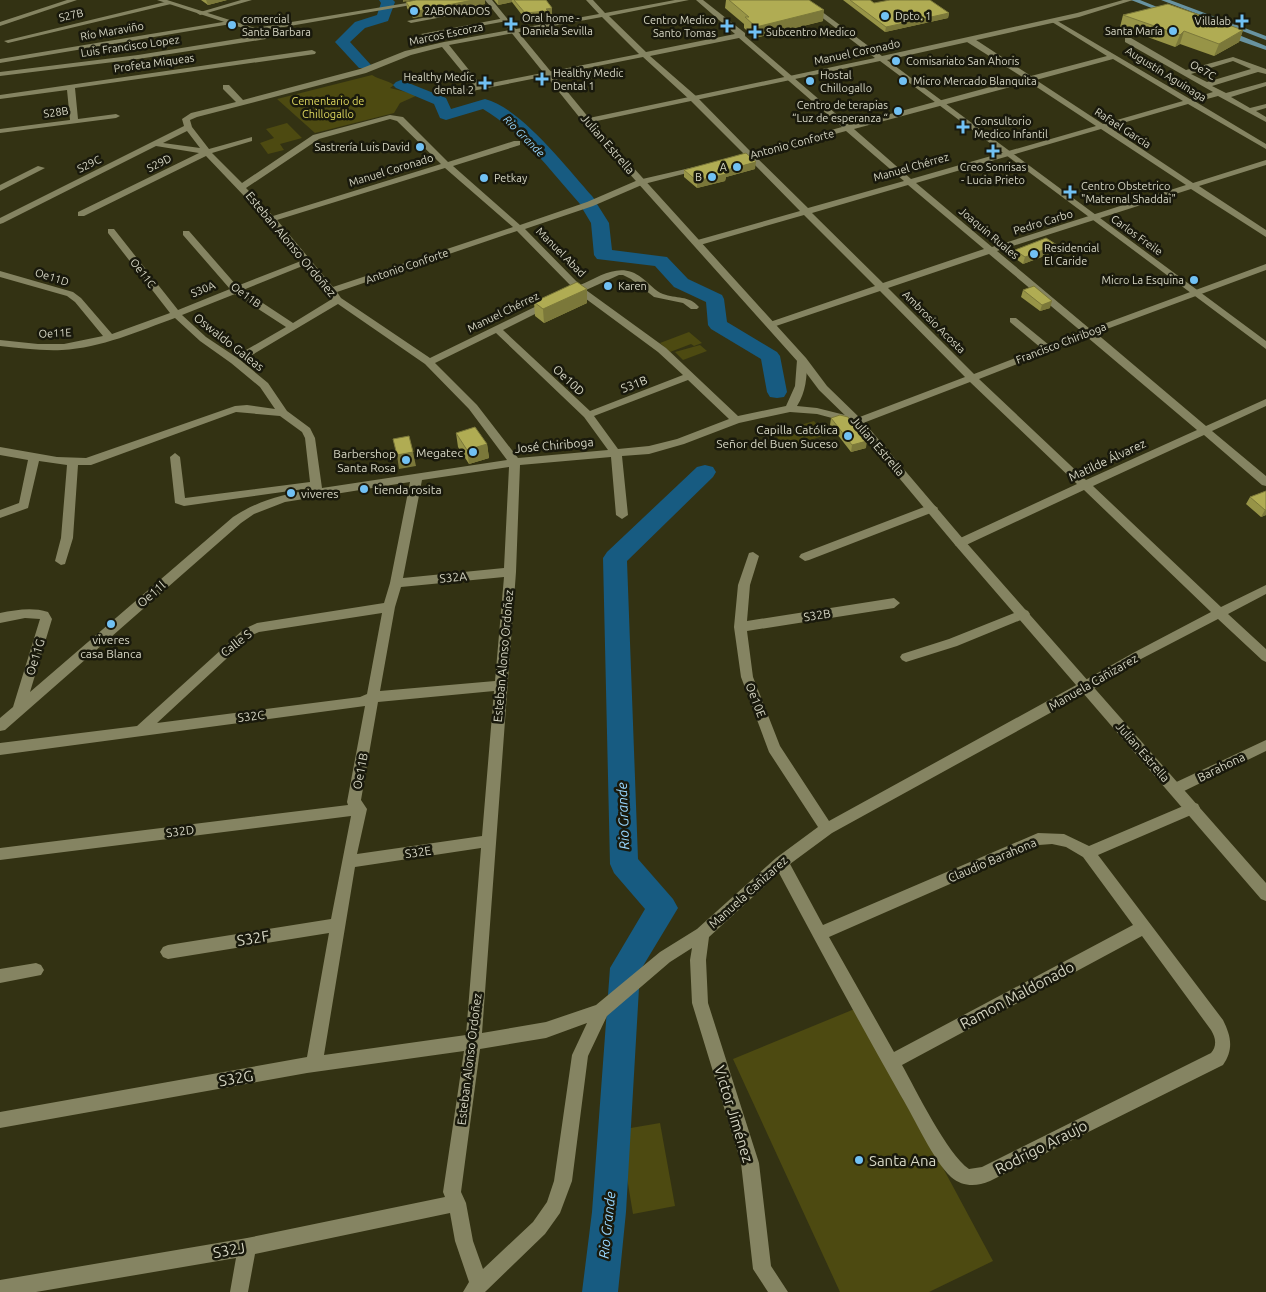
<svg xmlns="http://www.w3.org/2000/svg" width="1266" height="1292" viewBox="0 0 1266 1292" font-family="Ubuntu,sans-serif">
  <rect width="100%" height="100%" fill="#333213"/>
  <path fill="#4d4a11" d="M372 75C380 80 387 80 394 85L390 88 418 95 400 103 394 113 315 133 277 99Z
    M287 123 302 138 280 144 284 150 268 154 260 143 274 138 266 129Z
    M689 332 702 343 694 346 691 344 670 352 660 343Z
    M700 345 707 351 683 360 675 352Z
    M814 421 826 435 785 448 774 433Z
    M857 1008 993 1261 929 1292H840L733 1059Z
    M660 1123 675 1206 633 1214 619 1130Z"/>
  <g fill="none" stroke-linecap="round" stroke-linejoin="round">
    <path fill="#175b81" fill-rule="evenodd" d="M379 0H393L395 2 388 21 365 28 350 42 371 65 369 68H359L335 42 355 22 377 15 381 3Z
      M401 80 446 98 451 109 485 99C521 108 567 168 592 196L595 200 592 203 597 204 609 223 612 250 667 257 688 279 722 295 724 299 727 322 777 352 780 356 787 392 784 397 777 398 770 397 767 392 761 359 711 329 708 325 706 302 674 287 655 266 597 259 594 255 591 223 582 208 585 205 580 204C550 170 522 132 483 109L446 120 440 118 434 104 396 88 393 85 396 82Z
      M705 465 713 467 716 472 713 477 627 561 638 859 673 899 678 908 640 971 626 1212 618 1292H582L592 1212 610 968 645 909 614 873 610 864 603 558 607 552 697 467Z"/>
    <path fill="#858462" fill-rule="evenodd" d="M67 0H77L0 26V22Z
      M241 0H252L200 15 197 13Z
      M586 0H593L605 13 675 0H689L609 16 646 52 735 34 696 0H703L745 33V36L849 125 1024 78 967 42V38H973L1031 76 1107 56 1052 22V20L1054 19 1190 99 1213 92 1125 42V38H1131L1186 70 1233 57 1266 69V74L1258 72 1212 86 1226 93 1266 82V86L1231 97 1250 108 1266 104V108L1256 111 1266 117V122L1218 96 1196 102 1266 144V149L1188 104 1109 127 1193 183 1266 160V165L1199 186 1266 230V237L1191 189 997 251 1090 329 1266 264V270L1096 333 1206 426 1266 399V406L1212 431 1266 476V486L1262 485 1204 435 1093 486 1221 607 1266 585V594L1228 614 1266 649V662L1262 660 1218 619 1141 659 1090 691 832 833 790 864 823 925 1038 833 1064 834 1089 846 1188 804 1193 802 1198 804 1200 808 1198 812 1098 855 1223 1020C1231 1036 1234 1049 1223 1065L990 1181C976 1187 963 1187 951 1177 933 1160 915 1119 901 1096 859 1022 819 948 779 873L709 937 706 960 708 1003 759 1163 771 1266 788 1292H768L753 1269 741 1163 692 1003 690 960 692 948 670 962 607 1016 588 1056 572 1181 560 1213 545 1234 485 1292H463L469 1282 455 1241 450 1213 255 1254 248 1292H230L236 1258 36 1292H0V1280L247 1238 445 1197 443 1192 464 1051 307 1073 0 1128V1112L307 1057 329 933 168 959 163 957 160 952 163 947 168 945 331 919 351 816 0 860V848L348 805 347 802 365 706 0 755V743L137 726 244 629 257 623 384 603 390 583 410 482 285 502 254 514 241 523 5 730 0 731V718L13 707 40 619 25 618 0 623V613C16 610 32 607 48 612L52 619 30 692 233 517C257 501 283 494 311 490V488L184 506 175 503 170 457 175 453 180 457 185 498 310 482 305 438 302 432 280 416 236 412 91 465H78L73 538 65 564 61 565 55 561 61 538 67 465 39 461 28 508 0 518V510L19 503 28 460 0 455V447L57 457 86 458 235 406 247 405 275 409 260 387 231 363 200 341 175 318C139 331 101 348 62 350 41 351 21 348 0 346V340L38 344H64L103 336 75 302 67 296 0 277V271L73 292 81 298 112 334 170 313 108 233V229H114L178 310 230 289 183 235V231H189L237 286 301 261 268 221 206 156 84 216H78V212L199 153 156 146 3 223 0 224V218L184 126 182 119 191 113 236 102 223 89V85H229L243 100 360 69 405 51 444 42 599 14ZM602 17 639 54 481 85 449 45ZM739 38 842 127 751 152 696 96 650 56ZM442 47 474 86 454 90 453 92 457 94 643 57 690 100 744 154 739 155V159L748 158 800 211 694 241V245H700L804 215 875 286 767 323V327H773L880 291 965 377 857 418 817 408 797 406C806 392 807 377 807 360L802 357 797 360 795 386 786 406 738 416 666 348 586 290 619 275H623L631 279 654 297 683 303 691 309H697L699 307C689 295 676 299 663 294 655 291 649 283 642 278 621 261 601 276 580 285L525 229 593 206 644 184 703 169V165L638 180 587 202 520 225 453 166 520 145V141H514L448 162 403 117 390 115 313 135 242 183 212 153 252 141V137L209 149 192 127 190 120 197 117 366 73 411 55ZM1113 59 1183 101 1103 124 1036 80ZM1233 61 1251 69 1207 82 1191 74ZM1029 82 1096 126 911 179 854 129ZM390 119 397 121 441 164 273 216 246 188 319 139ZM1101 129 1186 185 992 247 916 183ZM187 131 200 148 163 143ZM846 131 904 181 808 208 755 156ZM445 168 513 227 333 287 277 220ZM908 185 984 249 883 283 812 213ZM517 231 573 288 570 291 572 293H578L658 352 683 375 590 411 503 330 553 305V301H547L430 358 341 298 337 292ZM989 254 1082 332 1049 345 1016 318H1010V322L1041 348 974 374 888 288ZM305 265 332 299 293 323 243 290ZM235 294 286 327 239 354V358H247L338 304 425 364 469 409 507 460 322 488 315 438 310 428 287 411 268 383 239 359 206 337 182 315ZM496 333 584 417 608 450 518 458 477 405 435 363ZM1087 337 1197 430 1086 480 979 379ZM688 380 729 419 677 439 649 446 618 449 594 416ZM970 382 1077 484 956 540 954 543 956 546H964L1084 490 1211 612 1133 653 1080 683 829 821 780 746 753 677 747 631 894 608 900 603 894 598 747 621 750 585 759 556 753 552 749 553 738 585 734 627 741 677 769 752 818 827 776 858 697 929 660 952 596 1005 546 1022 482 1033 516 572 520 465 611 457 616 515 622 519 628 515 622 456 649 454 684 444 739 423 790 412 817 414 858 425ZM509 467 504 568 403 578 422 480ZM504 577 495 681 380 691 395 607 401 587ZM382 613 367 694 360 697 157 723 252 635 259 632ZM494 691 482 836 357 854 367 809 361 800 378 702ZM1052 844 1066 847 1083 857 1133 925 894 1052 829 937 1039 845ZM481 848 466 1035 324 1055 355 867ZM1142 936 1211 1030C1216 1038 1217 1046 1211 1053L982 1167 969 1169C947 1154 916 1090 902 1065ZM587 1023 572 1055 554 1181 547 1202 533 1222 483 1269 473 1241 466 1203 461 1192 480 1049 546 1038Z
      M169 1 172 3 171 4 8 43 4 41Z
      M493 4 495 5V7L411 23 407 21Z
      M505 18 509 20 507 21 425 36 421 34Z
      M229 21 233 23 231 24 0 63V59Z
      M263 35 267 37 266 39 138 59 0 76V72L138 55Z
      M312 50 316 52 315 54 75 88 78 119 116 114 120 116 116 118 0 133V129L70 120 67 90 0 99V95Z
      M38 166 45 168 0 191V185Z
      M932 504 938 508 936 511 809 560 805 561 799 557 801 554Z
      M1024 609 1028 611 1030 614 1028 617 957 646 906 662 902 660 900 657 902 654 949 639Z
      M1266 740V751L1180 793 1175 795 1170 793 1168 789 1170 785Z
      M36 963 41 965 44 970 41 975 0 983V969Z"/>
    <path fill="#858462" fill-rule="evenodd" d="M157 0H167L255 28 425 0H440L255 32Z
      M485 0H492L589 118 875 58 799 0H806L882 56 1077 13 1123 0H1133L1079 17 887 60 1266 341V349L880 61 592 122 806 358 827 386 862 420 964 540 1266 883V901L1261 899 956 546 854 424 819 390 798 362 584 123Z"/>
    <path fill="#6893a0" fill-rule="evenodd" d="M1131 0H1140L1172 13 1167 14Z
      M1161 0H1170L1266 36V40Z
      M1223 31H1229L1266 46V50L1223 35Z"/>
  </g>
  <path fill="#979447" d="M201 0H227L208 5Z
    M494 0H547H546L552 8V14H548V17L525 19 512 2 498 5Z
    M726 0H809L823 21 755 38 744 28V24L725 8Z
    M843 0H870L874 3 949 13 948 18 885 32Z
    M406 2 485 4 413 18 407 8Z
    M1123 15 1243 30 1239 42 1214 56 1180 44 1175 47 1120 27Z
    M755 169 726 177 725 181 697 188 684 177V170Z
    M1015 250 1055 252 1023 264 1013 257Z
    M587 289V303L544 323 535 316 534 302Z
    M1023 290 1050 308 1040 311 1021 297Z
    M831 418 866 448 851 452 830 425Z
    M456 433 487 444 489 458 469 464 458 447Z
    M1266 491V515L1261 517 1246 504 1250 497Z"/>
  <path fill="#7b783a" d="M206 0H227L208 5Z
    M403 0H414L403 2Z
    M473 0H485V4L413 18V12Z
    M498 0H512V2L498 5Z
    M552 8V14H548V11L546 9Z
    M824 10 823 21 755 38 756 27Z
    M949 13 948 18 885 32 886 27Z
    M1243 30 1239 42 1214 56 1219 44Z
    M1184 31 1180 44 1175 47 1180 35Z
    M756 162 755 169 726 177 725 181 697 188V181L723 171Z
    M1057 245 1055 252 1023 264 1025 257Z
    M587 289V303L544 323 543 309Z
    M1052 301 1050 308 1040 311 1042 305Z
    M867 441 866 448 851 452 852 445Z
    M487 444 489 458 469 464 467 450Z
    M413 452 416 466 399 469 397 455Z
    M1265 510H1266V515L1261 517Z"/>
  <path fill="#b0ac53" stroke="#7b783a" d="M416 0H473L413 12 406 2Z
    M514 0H546L552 8 546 9 548 11 525 13Z
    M729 0H809L824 10 756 27 745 17H749Z
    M850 0H870L874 3 890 0H930L949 13 886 27Z
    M1168 4 1243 30 1219 44 1184 31 1180 35 1123 15Z
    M746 153 756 162 723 171 726 174 697 181 684 170Z
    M1046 238 1057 245 1025 257 1015 250Z
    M577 282 587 289 543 309 534 302Z
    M1034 286 1052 301 1042 305 1023 290Z
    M840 415 848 417 867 441 852 445 831 418Z
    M475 427 487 444 467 450 456 433Z
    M409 436 413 452 397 455 393 439Z
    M1266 491V510H1265L1250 497Z"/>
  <g fill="#71c1f4" stroke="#19190c" stroke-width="2">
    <circle cx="414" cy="11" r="5"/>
    <circle cx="885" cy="16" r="5"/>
    <path d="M1239.5 13.5h5v5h5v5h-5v5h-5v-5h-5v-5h5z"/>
    <path d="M508.5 16.5h5v5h5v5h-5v5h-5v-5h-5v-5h5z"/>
    <circle cx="232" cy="25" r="5"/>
    <path d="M724.5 18.5h5v5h5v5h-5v5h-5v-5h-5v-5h5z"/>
    <circle cx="1173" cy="31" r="5"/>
    <path d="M752.5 24.5h5v5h5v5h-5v5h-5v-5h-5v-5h5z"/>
    <circle cx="896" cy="61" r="5"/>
    <path d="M539.5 71.5h5v5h5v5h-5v5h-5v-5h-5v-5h5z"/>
    <circle cx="810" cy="81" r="5"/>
    <circle cx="903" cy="81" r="5"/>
    <path d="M482.5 75.5h5v5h5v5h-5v5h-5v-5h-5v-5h5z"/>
    <circle cx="898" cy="111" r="5"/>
    <path d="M960.5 119.5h5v5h5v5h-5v5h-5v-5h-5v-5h5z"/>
    <circle cx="420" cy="147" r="5"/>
    <path d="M990.5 143.5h5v5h5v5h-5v5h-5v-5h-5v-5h5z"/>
    <circle cx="737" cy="167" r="5"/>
    <circle cx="712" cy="177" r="5"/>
    <circle cx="484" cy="178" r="5"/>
    <path d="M1067.5 184.5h5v5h5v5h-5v5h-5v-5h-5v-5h5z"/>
    <circle cx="1034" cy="254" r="5"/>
    <circle cx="1194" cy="280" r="5"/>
    <circle cx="608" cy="286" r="5"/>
    <circle cx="848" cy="436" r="5"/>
    <circle cx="473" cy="452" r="5"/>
    <circle cx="406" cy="460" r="5"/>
    <circle cx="364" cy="489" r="5"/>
    <circle cx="291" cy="493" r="5"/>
    <circle cx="111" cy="624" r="5"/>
    <circle cx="859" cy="1160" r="5"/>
  </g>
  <g text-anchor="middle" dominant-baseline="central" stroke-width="5" stroke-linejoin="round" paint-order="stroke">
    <g font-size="11" fill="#d6d6c4" stroke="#19190c" text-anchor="start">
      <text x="424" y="11">2ABONADOS</text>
      <text x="895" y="16">Dpto. 1</text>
      <text x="522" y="18">Oral home -<tspan x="522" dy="13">Daniela Sevilla</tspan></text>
      <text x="242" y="19">comercial<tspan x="242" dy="13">Santa Barbara</tspan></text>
      <text x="716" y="20" text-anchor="end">Centro Medico<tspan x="716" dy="13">Santo Tomas</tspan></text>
      <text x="1231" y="21" text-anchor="end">Villalab</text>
      <text x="1163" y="31" text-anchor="end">Santa María</text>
      <text x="766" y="32">Subcentro Medico</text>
      <text x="906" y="61">Comisariato San Ahoris</text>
      <text x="553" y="73">Healthy Medic<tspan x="553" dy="13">Dental 1</tspan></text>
      <text x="820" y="75">Hostal<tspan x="820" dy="13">Chillogallo</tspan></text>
      <text x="474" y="77" text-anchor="end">Healthy Medic<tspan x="474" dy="13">dental 2</tspan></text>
      <text x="913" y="81">Micro Mercado Blanquita</text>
      <text x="888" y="105" text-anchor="end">Centro de terapias<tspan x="888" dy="13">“Luz de esperanza “</tspan></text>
      <text x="974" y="121">Consultorio<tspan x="974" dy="13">Medico Infantil</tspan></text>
      <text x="410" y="147" text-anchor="end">Sastrería Luis David</text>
      <text x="727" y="167" text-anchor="end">A</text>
      <text x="993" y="167" text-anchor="middle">Creo Sonrisas<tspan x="993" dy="13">- Lucia Prieto</tspan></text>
      <text x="702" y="177" text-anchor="end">B</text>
      <text x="494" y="178">Petkay</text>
      <text x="1081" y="186">Centro Obstetrico<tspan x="1081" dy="13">"Maternal Shaddai"</tspan></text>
      <text x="1044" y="248">Residencial<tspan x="1044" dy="13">El Caride</tspan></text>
      <text x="1184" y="280" text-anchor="end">Micro La Esquina</text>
      <text x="618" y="286">Karen</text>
    </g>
    <g font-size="11" fill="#d6d6c4" stroke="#19190c">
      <text transform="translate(71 15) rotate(-13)">S27B</text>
      <text transform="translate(112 31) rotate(-10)">Río Maraviño</text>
      <text transform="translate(446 34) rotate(-12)">Marcos Escorza</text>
      <text transform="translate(130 46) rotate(-8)">Luis Francisco Lopez</text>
      <text transform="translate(857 52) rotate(-12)">Manuel Coronado</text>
      <text transform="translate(154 63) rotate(-8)">Profeta Miqueas</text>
      <text transform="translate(1203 70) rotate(30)">Oe7C</text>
      <text transform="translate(1166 74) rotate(32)">Augustín Aguinaga</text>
      <text transform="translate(56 112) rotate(-8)">S28B</text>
      <text transform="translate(1123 128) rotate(33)">Rafael Garcia</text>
      <text transform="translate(792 144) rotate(-15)">Antonio Conforte</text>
      <text transform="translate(159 163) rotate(-27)">S29D</text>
      <text transform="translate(89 164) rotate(-26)">S29C</text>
      <text transform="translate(911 167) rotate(-16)">Manuel Chérrez</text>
      <text transform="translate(391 170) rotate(-17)">Manuel Coronado</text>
      <text transform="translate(1043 222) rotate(-17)">Pedro Carbo</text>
      <text transform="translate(989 233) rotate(40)">Joaquin Ruales</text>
      <text transform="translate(1137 235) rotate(36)">Carlos Freile</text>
      <text transform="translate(561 252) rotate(45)">Manuel Abad</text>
      <text transform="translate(407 266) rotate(-19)">Antonio Conforte</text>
      <text transform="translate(143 273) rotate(52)">Oe11C</text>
      <text transform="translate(52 277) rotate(17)">Oe11D</text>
      <text transform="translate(203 289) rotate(-22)">S30A</text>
      <text transform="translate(246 295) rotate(36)">Oe11B</text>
      <text transform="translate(503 312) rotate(-26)">Manuel Chérrez</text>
      <text transform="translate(934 322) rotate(45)">Ambrosio Acosta</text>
      <text transform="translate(55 333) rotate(-3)">Oe11E</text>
      <text transform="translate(1061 343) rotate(-21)">Francisco Chiriboga</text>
    </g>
    <g font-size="11" fill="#ddd65e" stroke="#19190c">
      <text x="328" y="101">Cementario de<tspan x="328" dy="13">Chillogallo</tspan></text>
    </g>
    <g font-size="11" font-style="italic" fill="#98d6fe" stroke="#19190c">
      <text transform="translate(524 136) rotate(45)">Rio Grande</text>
    </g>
    <g font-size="12" fill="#d6d6c4" stroke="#19190c">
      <text transform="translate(608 144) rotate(49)">Julian Estrella</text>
      <text transform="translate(291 244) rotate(50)">Esteban Alonso Ordoñez</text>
      <text transform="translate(229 342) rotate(38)">Oswaldo Galeas</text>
      <text transform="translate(569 380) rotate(43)">Oe10D</text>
      <text transform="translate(634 384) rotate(-21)">S31B</text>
      <text transform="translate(554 445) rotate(-5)">José Chiriboga</text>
      <text transform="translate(878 446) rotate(49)">Julian Estrella</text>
      <text transform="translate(1107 460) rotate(-25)">Matilde Álvarez</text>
      <text transform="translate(453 577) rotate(-5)">S32A</text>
      <text transform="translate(151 594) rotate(-41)">Oe11l</text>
      <text transform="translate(817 615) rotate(-9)">S32B</text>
      <text transform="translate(236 643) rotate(-38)">Calle S</text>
      <text transform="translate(503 656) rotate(-85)">Esteban Alonso Ordoñez</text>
      <text transform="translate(35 657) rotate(-73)">Oe11G</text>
      <text transform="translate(1093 682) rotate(-30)">Manuela Cañizarez</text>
      <text transform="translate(756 700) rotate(69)">Oe10E</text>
      <text transform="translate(251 716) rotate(-7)">S32C</text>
      <text transform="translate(1143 752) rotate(49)">Julian Estrella</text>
      <text transform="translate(1221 767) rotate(-26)">Barahona</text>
      <text transform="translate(360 771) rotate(-79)">Oe11B</text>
      <text transform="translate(180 831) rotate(-7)">S32D</text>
      <text transform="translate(418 852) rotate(-8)">S32E</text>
      <text transform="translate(992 860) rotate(-23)">Claudio Barahona</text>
      <text transform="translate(748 892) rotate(-42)">Manuela Cañizarez</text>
      <text transform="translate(469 1059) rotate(-83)">Esteban Alonso Ordoñez</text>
    </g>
    <g font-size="12" fill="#d6d6c4" stroke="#19190c" text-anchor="end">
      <text x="838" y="429">Capilla Católica<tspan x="838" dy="14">Señor del Buen Suceso</tspan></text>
      <text x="463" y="452">Megatec</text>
      <text x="396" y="453">Barbershop<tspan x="396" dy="14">Santa Rosa</tspan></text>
      <text x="374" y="489" text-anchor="start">tienda rosita</text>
      <text x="301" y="493" text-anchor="start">viveres</text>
      <text x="111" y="639" text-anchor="middle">viveres<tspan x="111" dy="14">casa Blanca</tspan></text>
    </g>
    <g font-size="14" font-style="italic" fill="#98d6fe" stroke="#19190c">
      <text transform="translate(623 816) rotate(-92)">Rio Grande</text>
      <text transform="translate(607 1225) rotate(-84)">Rio Grande</text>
    </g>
    <g font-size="15" fill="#d6d6c4" stroke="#19190c">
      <text transform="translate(253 938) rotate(-9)">S32F</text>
      <text transform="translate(1017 995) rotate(-28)">Ramon Maldonado</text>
      <text transform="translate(236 1078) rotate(-10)">S32G</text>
      <text transform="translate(734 1114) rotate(73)">Victor Jiménez</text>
      <text transform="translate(1041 1147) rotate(-27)">Rodrigo Araujo</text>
      <text transform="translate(229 1250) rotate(-10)">S32J</text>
    </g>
    <g font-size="15" fill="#d6d6c4" stroke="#19190c" text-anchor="start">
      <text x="869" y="1160">Santa Ana</text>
    </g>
  </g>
</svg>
